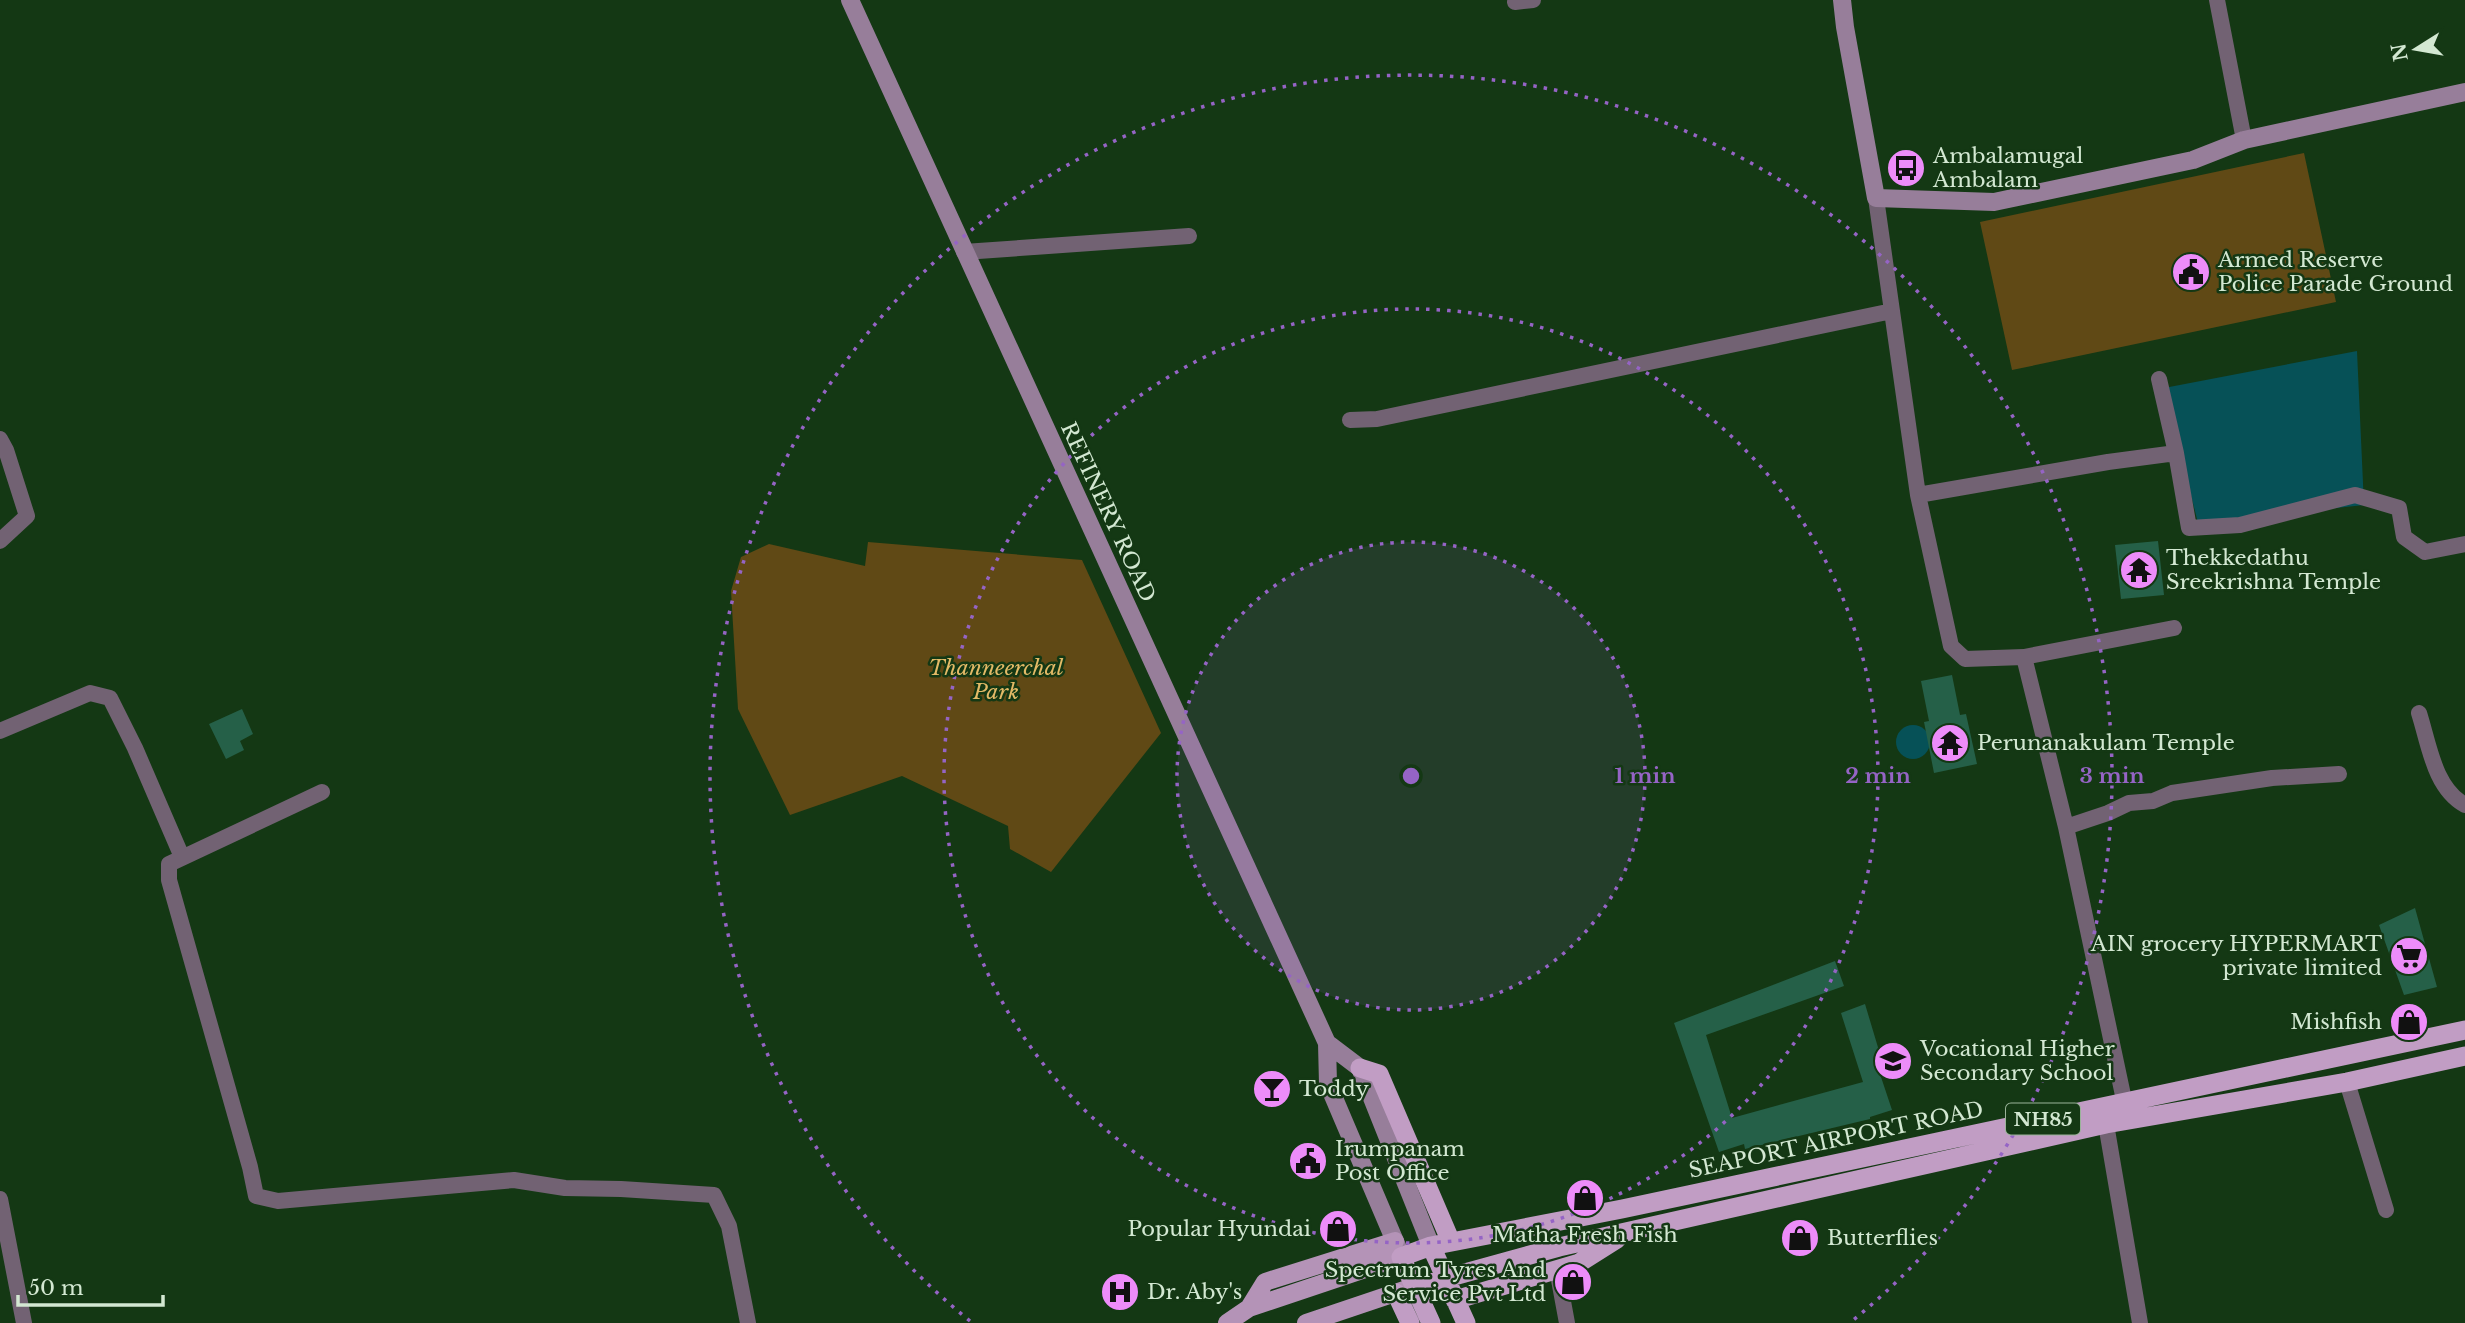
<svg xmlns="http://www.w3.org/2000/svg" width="2465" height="1323" viewBox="0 0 2465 1323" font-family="'Libre Baskerville',serif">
  <rect width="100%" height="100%" fill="#143814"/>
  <path fill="#604915" d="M2304 153 2336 302 2012 370 1980 222Z
    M868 542 1082 560 1161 733 1051 872 1010 849 1008 826 902 776 790 815 738 709 731 591 741 557 769 544 865 566Z"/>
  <path fill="#065157" d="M2357 351 2364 505 2198 523 2164 388Z
    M1896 742a17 17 0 1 1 34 0a17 17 0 1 1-34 0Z"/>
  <path fill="#256048" d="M2158 541 2164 595 2121 599 2115 545Z
    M1952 675 1960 715 1966 714 1977 764 1934 773 1924 722 1929 721 1921 681Z
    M242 709 253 734 240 741 244 750 226 759 209 724Z
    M2415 908 2437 987 2404 995 2379 925Z
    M1835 961 1844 986 1706 1035 1732 1118 1863 1082 1841 1013 1865 1004 1886 1074H1880L1892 1110 1870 1117V1119L1745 1149 1744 1144 1719 1152 1674 1023Z"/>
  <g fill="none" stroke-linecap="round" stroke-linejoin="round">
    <path stroke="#726273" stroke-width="16" d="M2217 0 2244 140
      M1515 2 1533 0
      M1876 198 1918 495 1951 646 1965 659 2024 657 2066 827 2127 1114
      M964 252 1189 236
      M2159 379 2176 453
      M1350 420 1377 419 1892 311
      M0 439 6 450 27 516 0 541
      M1918 495 2108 462 2176 453 2189 528 2240 525 2355 495 2399 508 2404 537 2425 552 2465 544
      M2024 657 2174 628
      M2419 713C2429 744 2434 788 2465 805
      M0 731 90 693 110 698 135 748 182 857
      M322 792 169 864V880L250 1167 256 1196 278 1201 514 1180 565 1188 621 1189 714 1195 729 1226 748 1323
      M2066 827 2108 813 2129 803 2153 801 2172 793 2272 778 2339 774
      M2347 1082 2386 1210
      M2106 1124 2140 1323
      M0 1199 24 1323
      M1557 1269 1567 1323"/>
    <path stroke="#977e9a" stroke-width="18" d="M850 0 1327 1043 1328 1084 1400 1253
      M1842 0 1845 27 1876 198 1994 202 2193 160 2244 140 2465 92
      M1327 1043 1360 1068 1431 1246"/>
    <path stroke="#b493b7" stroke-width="18" d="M1249 1308 1265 1282 1395 1241
      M1227 1323 1249 1308 1401 1257
      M1306 1323 1407 1289"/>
    <path stroke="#c19dc4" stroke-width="19" d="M1360 1068 1379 1074 1451 1242
      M1431 1246 1466 1323
      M1414 1287 1559 1247 2106 1124 2347 1082 2465 1056
      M1396 1293 1410 1323
      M1455 1300 1579 1263 1617 1239
      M1431 1323 1401 1257 1431 1246 1622 1209 2465 1030"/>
  </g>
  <circle cx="1411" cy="776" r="234" fill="#9564c5" fill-opacity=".12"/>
  <g fill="none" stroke="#9564c5" stroke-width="3.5" stroke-dasharray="3.5 7">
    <circle cx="1411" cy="776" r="234"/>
    <circle cx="1411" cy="776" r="467"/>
    <path d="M970 1321A701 701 0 1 1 1852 1321"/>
  </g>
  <defs>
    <symbol id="bus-disc" viewBox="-11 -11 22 22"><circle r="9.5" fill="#ed8cf9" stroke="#143814"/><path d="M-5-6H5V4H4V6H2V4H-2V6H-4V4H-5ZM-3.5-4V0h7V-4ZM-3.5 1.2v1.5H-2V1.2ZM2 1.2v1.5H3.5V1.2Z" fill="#111"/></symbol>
    <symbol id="civic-disc" viewBox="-11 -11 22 22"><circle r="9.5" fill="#ed8cf9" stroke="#143814"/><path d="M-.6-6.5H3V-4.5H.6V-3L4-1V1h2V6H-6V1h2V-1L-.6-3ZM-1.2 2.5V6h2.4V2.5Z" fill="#111"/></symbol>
    <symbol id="temple-disc" viewBox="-11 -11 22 22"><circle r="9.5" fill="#ed8cf9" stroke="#143814"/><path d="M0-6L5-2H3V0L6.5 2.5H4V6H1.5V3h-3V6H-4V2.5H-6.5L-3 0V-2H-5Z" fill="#111"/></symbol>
    <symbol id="supermarket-disc" viewBox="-11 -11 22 22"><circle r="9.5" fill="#ed8cf9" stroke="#143814"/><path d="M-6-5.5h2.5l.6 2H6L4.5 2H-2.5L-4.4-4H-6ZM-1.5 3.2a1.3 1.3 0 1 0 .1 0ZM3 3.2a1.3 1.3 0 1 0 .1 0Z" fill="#111"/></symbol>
    <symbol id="shop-disc" viewBox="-11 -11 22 22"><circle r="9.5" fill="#ed8cf9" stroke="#143814"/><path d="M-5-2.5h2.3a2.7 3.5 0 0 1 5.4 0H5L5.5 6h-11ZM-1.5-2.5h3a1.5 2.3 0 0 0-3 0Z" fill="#111"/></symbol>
    <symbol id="school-disc" viewBox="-11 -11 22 22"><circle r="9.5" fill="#ed8cf9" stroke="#143814"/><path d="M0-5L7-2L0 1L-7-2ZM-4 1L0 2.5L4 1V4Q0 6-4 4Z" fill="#111"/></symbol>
    <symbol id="bar-disc" viewBox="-11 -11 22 22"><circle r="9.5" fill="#ed8cf9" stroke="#143814"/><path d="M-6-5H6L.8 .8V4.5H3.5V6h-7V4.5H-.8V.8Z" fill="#111"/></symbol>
    <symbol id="hospital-disc" viewBox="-11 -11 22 22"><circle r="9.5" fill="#ed8cf9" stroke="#143814"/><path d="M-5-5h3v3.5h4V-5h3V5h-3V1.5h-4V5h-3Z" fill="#111"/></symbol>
  </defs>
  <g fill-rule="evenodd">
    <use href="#bus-disc" x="1884" y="146" width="44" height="44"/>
    <use href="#civic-disc" x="2169" y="250" width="44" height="44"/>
    <use href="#temple-disc" x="2117" y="548" width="44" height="44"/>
    <use href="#temple-disc" x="1928" y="721" width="44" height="44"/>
    <use href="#supermarket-disc" x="2387" y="934" width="44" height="44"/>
    <use href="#shop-disc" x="2387" y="1000" width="44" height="44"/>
    <use href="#school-disc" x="1871" y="1039" width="44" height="44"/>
    <use href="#bar-disc" x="1250" y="1067" width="44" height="44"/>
    <use href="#civic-disc" x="1286" y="1139" width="44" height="44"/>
    <use href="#shop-disc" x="1563" y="1176" width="44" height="44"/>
    <use href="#shop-disc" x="1316" y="1207" width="44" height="44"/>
    <use href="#shop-disc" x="1778" y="1216" width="44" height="44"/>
    <use href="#shop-disc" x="1551" y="1260" width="44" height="44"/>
    <use href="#hospital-disc" x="1098" y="1270" width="44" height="44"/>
  </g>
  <g text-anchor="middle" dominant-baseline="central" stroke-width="5" stroke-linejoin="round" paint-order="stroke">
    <rect fill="#143814" stroke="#9ab399" stroke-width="2" x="2006" y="1103.5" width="74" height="31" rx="5"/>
    <g font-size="19" font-weight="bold" fill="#d3e8d2">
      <text x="2043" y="1119">NH85</text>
    </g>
    <g font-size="21" fill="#d3e8d2" stroke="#143814" text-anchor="start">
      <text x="1933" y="156">Ambalamugal<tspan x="1933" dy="24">Ambalam</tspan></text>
      <text x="2218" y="260">Armed Reserve<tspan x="2218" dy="24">Police Parade Ground</tspan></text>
      <text x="2166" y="558">Thekkedathu<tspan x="2166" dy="24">Sreekrishna Temple</tspan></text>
      <text x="1977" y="743">Perunanakulam Temple</text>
      <text x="2382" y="944" text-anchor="end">AIN grocery HYPERMART<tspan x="2382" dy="24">private limited</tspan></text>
      <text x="2382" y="1022" text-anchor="end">Mishfish</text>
      <text x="1920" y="1049">Vocational Higher<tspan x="1920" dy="24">Secondary School</tspan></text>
      <text x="1299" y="1089">Toddy</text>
      <text x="1335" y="1149">Irumpanam<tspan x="1335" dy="24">Post Office</tspan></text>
      <text x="1311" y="1229" text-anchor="end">Popular Hyundai</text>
      <text x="1585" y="1235" text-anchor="middle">Matha Fresh Fish</text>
      <text x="1827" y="1238">Butterflies</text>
      <text x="1546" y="1270" text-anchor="end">Spectrum Tyres And<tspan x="1546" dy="24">Service Pvt Ltd</tspan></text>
      <text x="1147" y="1292">Dr. Aby's</text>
    </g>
    <g font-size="21" fill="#d3e8d2" stroke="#143814">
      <text transform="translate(1108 512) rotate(65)">REFINERY ROAD</text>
      <text transform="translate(1836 1140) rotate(-12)">SEAPORT AIRPORT ROAD</text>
    </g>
    <g font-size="21" font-style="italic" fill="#e3ba67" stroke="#143814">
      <text x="996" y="668">Thanneerchal<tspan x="996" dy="24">Park</tspan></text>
    </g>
  </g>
  <circle cx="1411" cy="776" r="10" fill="#9564c5" stroke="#143814" stroke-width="3.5"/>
  <g font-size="21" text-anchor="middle" font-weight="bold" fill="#9564c5" stroke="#143814" stroke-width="5" stroke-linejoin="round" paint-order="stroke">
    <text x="1645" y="783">1 min</text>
    <text x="1878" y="783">2 min</text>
    <text x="2112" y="783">3 min</text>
  </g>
  <g transform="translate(2416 49) rotate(259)" stroke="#143814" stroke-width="5" paint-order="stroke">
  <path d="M0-5L12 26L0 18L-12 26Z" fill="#d3e8d2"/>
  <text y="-10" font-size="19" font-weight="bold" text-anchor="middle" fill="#d3e8d2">N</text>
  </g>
  <path d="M18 1295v10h145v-10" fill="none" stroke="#d3e8d2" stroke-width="3.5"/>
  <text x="28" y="1295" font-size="21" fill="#d3e8d2" stroke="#143814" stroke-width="5" paint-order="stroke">50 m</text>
</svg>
